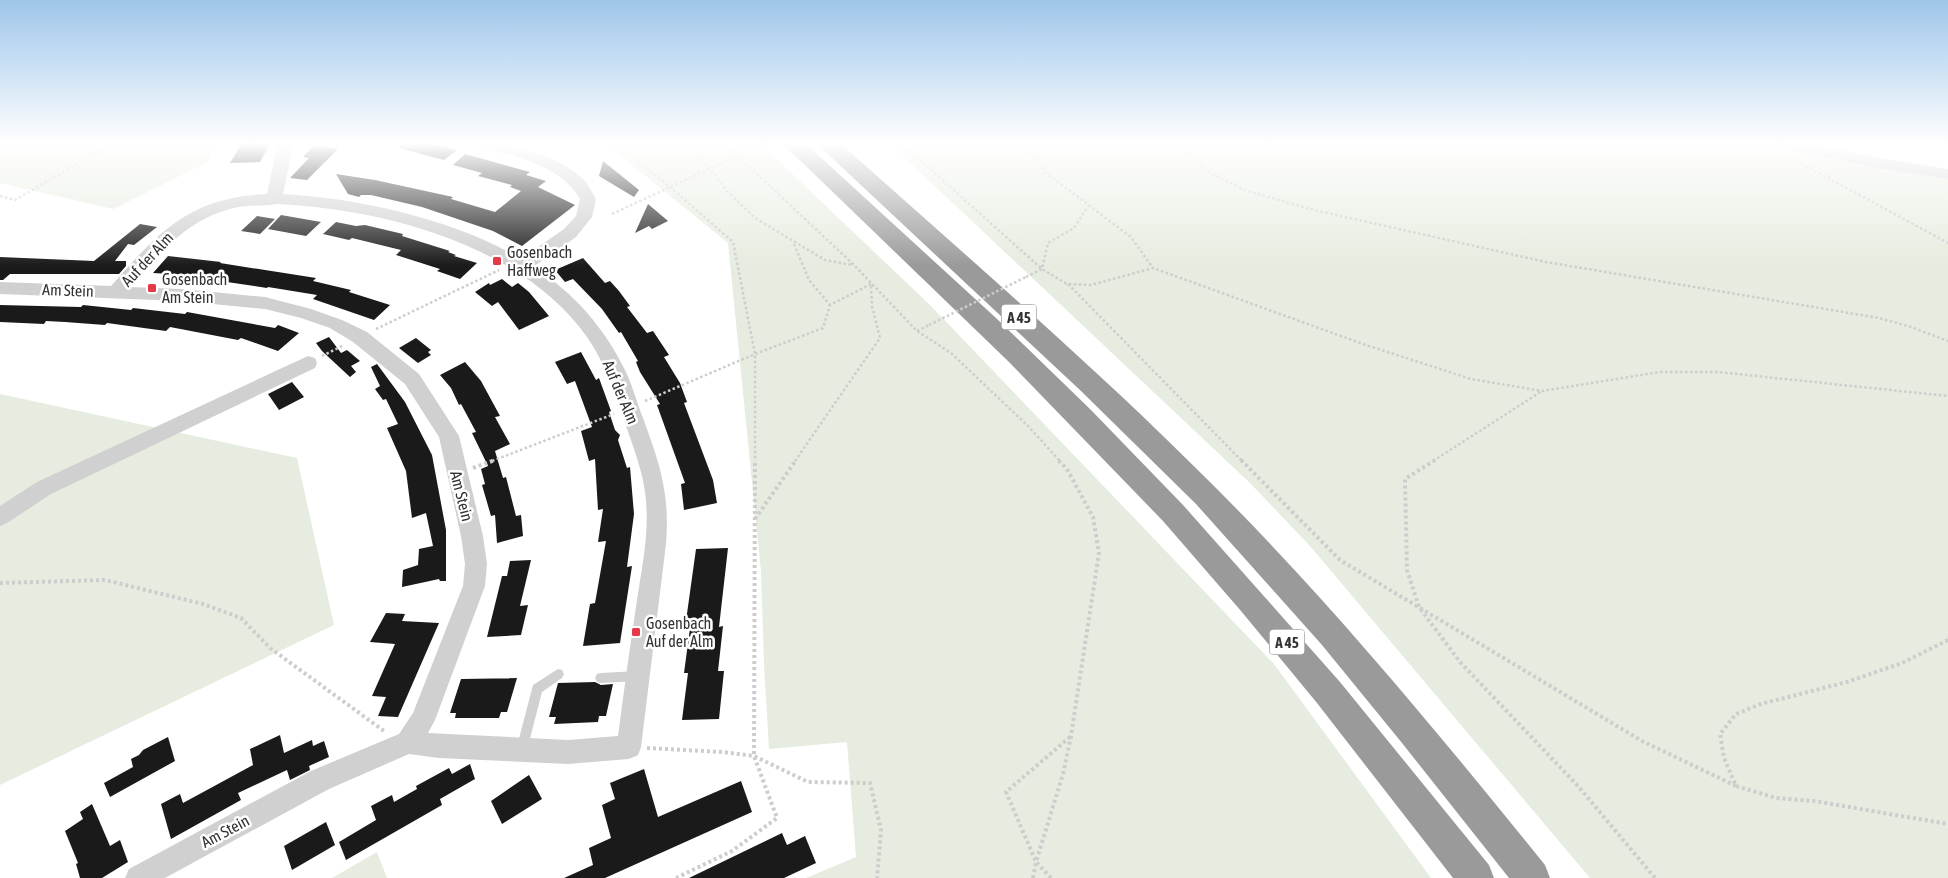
<svg xmlns="http://www.w3.org/2000/svg" width="1948" height="878" viewBox="0 0 1948 878" font-family="'Asap Condensed',sans-serif">
  <rect width="100%" height="100%" fill="#fff"/>
  <path fill="#e6ecdf" d="M0 143H214L208 162 113 209 0 183Z
    M605 143H760L932 307 1274 664 1431 878H806L856 857 847 742 769 749 764 664 761 571 728 243Z
    M889 143H1807L1948 171V878H1590L1310 546 1250 483Z
    M0 394 297 458 334 625 0 785Z
    M377 852 387 878H332Z"/>
  <path fill="#1a1a1a" d="M242 143H270L260 162 230 163Z
    M400 143H429L457 150 444 160 399 148Z
    M314 145 338 149 307 180 290 178 309 158 303 157Z
    M465 154 530 172 526 175 546 181 538 187 575 205 522 246 493 231 422 207 371 195H361L359 197 348 194 336 174 375 180 453 197 451 199 495 212 521 191 510 187 512 185 478 176 482 173 453 165Z
    M603 161 639 190 634 197 599 176Z
    M648 204 668 221 652 229 649 226 635 233Z
    M281 215 321 222 306 236 268 229Z
    M257 216 275 219 260 234 241 231Z
    M336 222 356 226 365 225 403 234 402 236 450 251 448 252 456 255 454 256 477 263 460 279 437 271 440 269 396 255 401 250 352 238 349 240 323 234Z
    M140 224 157 227 134 245 128 244 115 261H126V266L119 274H10L3 280H0V257L94 261Z
    M168 256 221 262 220 263 316 278 313 281 351 290 349 292 390 305 374 320 313 299 317 295 268 287 267 288 220 281 218 283 183 278 186 275 153 273Z
    M583 258 605 283 610 281 619 291 630 306 627 307 647 333 653 331 669 355 664 357 680 383 687 402 684 403 713 480 717 503 684 510 681 484 685 483 657 405 660 404 640 372 636 362 638 361 621 332 619 333 602 309 573 279 565 282 555 270Z
    M502 279 512 287 518 283 529 292 549 316 519 330 498 302 492 306 475 292 489 283 490 285Z
    M0 305 81 307 83 305 131 310 133 308 185 314 187 312 275 328 278 325 299 333 278 351 241 338 238 340 170 327 166 331 107 323 105 325 65 322 46 321 44 324 0 322Z
    M329 337 341 353 347 350 360 361 351 366 356 372 350 377 322 351 316 343Z
    M416 338 431 350 428 352 431 355 418 363 399 348Z
    M581 352 596 380 599 378 611 411 609 412 615 430 620 435 618 440 627 468 630 467 634 514 627 567 632 566 620 643 583 646 590 604 595 603 606 541 598 542 603 509 598 510 595 459 589 461 581 431 592 427 575 381 567 384 555 362Z
    M465 362 481 381 500 416 495 417 510 444 495 451 503 478 506 477 516 516 521 515 523 536 497 543 495 515 491 516 482 485 485 484 481 469 488 466 472 433 476 432 461 404 459 405 451 388 440 375Z
    M377 364 405 402 432 455 446 530V581H440L439 579 402 587 403 570 418 565 419 549 433 546 426 513 412 518 406 471 387 428 398 424 386 399 383 400 375 389 380 386 371 367Z
    M292 382 304 397 279 410 268 394Z
    M728 548 719 627 723 626 718 671H724L719 719 682 720 688 673H684L690 628H685L696 549Z
    M531 560 520 606 528 605 521 635 487 637 502 576H507L510 561Z
    M386 613 405 614 402 621 439 623 398 717 378 716 386 697 372 696 395 644 370 642Z
    M517 678 507 712H501L499 718H455L456 713H450L461 679Z
    M595 682 601 685 613 684 606 716H599L598 722 554 724 556 717H549L558 683Z
    M280 735 284 753 312 740 313 746 324 741 329 757 309 766 310 770 290 780 287 770 238 793 241 800 171 839 161 804 180 794 183 803 253 765 250 749Z
    M168 737 175 761 110 797 104 783 133 767 131 759 139 755 143 750Z
    M470 764 475 779 440 799 442 805 346 860 339 842 376 820 371 806 392 795 394 802 417 789 416 786 449 768 452 774Z
    M644 769 658 817 741 781 752 812 605 878H564L593 865 589 848 611 838 602 805 615 799 610 783Z
    M529 775 542 799 502 824 491 801Z
    M92 804 110 846 120 840 128 862 102 878H80L76 864 78 863 65 831 83 819 80 812Z
    M326 822 335 845 292 870 284 846Z
    M782 833 787 845 805 836 816 863 784 878H689Z"/>
  <g fill="none" stroke-linecap="round" stroke-linejoin="round">
    <path stroke="#cdcdcd" stroke-width="2.5" stroke-dasharray="2.5 2.5" stroke-linecap="butt" d="M615 143 669 186 733 242 755 354V461
      M690 143 728 192 755 218 825 260 852 265
      M724 143 854 265 917 331 951 353 1028 426 1060 461
      M901 143 1042 269 1067 284 1091 285 1153 268 1363 344 1471 379 1542 391 1660 372H1718L1948 396
      M1025 143 1046 173 1131 237 1153 268
      M1173 143 1212 174 1228 182 1247 191 1314 210 1546 262 1879 318 1911 327 1948 341
      M1797 161 1948 243
      M0 196 15 200 113 143
      M612 214 737 156
      M794 244 809 280 830 305
      M1026 277 1042 269 1048 243 1074 228 1088 206
      M1068 284 1242 461
      M376 329 499 270
      M917 331 929 325
      M322 356 344 345
      M645 401 755 354 823 328 830 305 871 284
      M492 461 614 414
      M795 461 880 338 872 306 871 285
      M1433 461 1542 391"/>
    <path stroke="#cdcdcd" stroke-width="4" stroke-dasharray="3 3" stroke-linecap="butt" d="M1241 460 1340 560 1642 741 1736 786
      M1435 460 1405 479 1407 570 1419 607 1460 662 1578 786 1655 878
      M473 468 495 460
      M755 519 796 460
      M0 583 105 580 203 604 241 618 270 648 384 731
      M1948 640 1902 663 1847 682 1761 704 1736 714 1720 734 1724 758 1736 786 1776 798 1814 801 1948 824
      M647 748 722 752 754 756 808 782 870 783 881 830 877 878
      M676 878 732 851 777 818 754 756 755 460
      M1033 878 1036 862 1006 792 1070 737
      M1051 878 1036 862 1063 774 1071 736 1099 553 1093 517 1067 469 1058 460"/>
    <path fill="#d0d0d0" fill-rule="evenodd" d="M558 669 562 670 564 674 562 678 542 692 526 754 522 756 518 754 516 750 533 685Z
      M638 671 642 672 644 676 642 680 638 681 601 683 597 682 595 678 597 674 601 673Z"/>
    <path fill="#d0d0d0" fill-rule="evenodd" d="M278 143H294L283 194C358 198 457 220 521 259L564 229 576 216 580 199C560 164 512 156 476 146L473 143C482 143 492 142 501 144 528 149 563 159 583 179 589 185 592 192 596 199L592 217 576 237 533 267C573 291 606 330 626 372 633 387 637 403 643 418 660 465 670 493 666 544L641 747 638 755 629 759 568 764 439 758 409 754 329 789 165 878H125L129 869 311 771 399 734 413 713 463 586 465 564 461 536 439 437 405 384 353 342 330 328 301 318 265 309 182 301 0 294V282L111 286C159 232 189 197 267 194ZM277 204C384 209 522 245 587 337 605 363 614 391 624 420 633 447 644 473 646 501 649 534 642 567 637 600 630 645 624 691 618 736L568 740 428 733 435 720 485 586 487 564 483 536 459 436 419 374 367 332 342 320 311 309 265 297 182 289 130 287C160 252 190 216 239 207 251 205 265 206 277 204Z
      M1772 143H1803L1878 158 1948 169V179L1878 168 1780 148 1775 146Z
      M308 356 315 358 317 363 315 368 51 494 7 523 0 526V506L37 482Z"/>
    <path fill="#9a9a9a" fill-rule="evenodd" d="M782 143H805L996 318 1091 410 1183 505 1340 682 1489 865 1494 878H1453L1317 703 1241 611 1163 521 1009 362Z
      M816 143H840C966 256 1095 366 1214 486 1333 605 1440 735 1545 865L1550 878H1509L1402 743 1322 645 1196 504 1081 391Z"/>
    <path stroke="#cdcdcd" stroke-width="2.5" stroke-dasharray="2.5 2.5" stroke-linecap="butt" d="M929 325 1026 277"/>
  </g>
  <linearGradient id="sky" x2="0" y2="1"><stop stop-color="#9ec6ea"/><stop offset="0.54" stop-color="#fff"/><stop offset="1" stop-color="#fff" stop-opacity="0"/></linearGradient>
  <rect width="1948" height="266" fill="url(#sky)"/>
  <g fill="#e63946" stroke="#fff" stroke-width="2">
    <rect x="492" y="256" width="10" height="10" rx="2.5"/>
    <rect x="147" y="283" width="10" height="10" rx="2.5"/>
    <rect x="631" y="627" width="10" height="10" rx="2.5"/>
  </g>
  <g text-anchor="middle" dominant-baseline="central" stroke-width="5" stroke-linejoin="round" paint-order="stroke">
    <g fill="#fff" stroke="#707070" stroke-width="1">
      <rect x="1001.5" y="304.5" width="35" height="25" rx="4"/>
      <rect x="1269.5" y="629.5" width="35" height="25" rx="4"/>
    </g>
    <g font-size="15" font-weight="bold" fill="#333">
      <text x="1019" y="317">A 45</text>
      <text x="1287" y="642">A 45</text>
    </g>
    <g font-size="16" fill="#333" stroke="#fff" text-anchor="start">
      <text x="507" y="252">Gosenbach<tspan x="507" dy="18">Haffweg</tspan></text>
      <text x="162" y="279">Gosenbach<tspan x="162" dy="18">Am Stein</tspan></text>
      <text x="646" y="623">Gosenbach<tspan x="646" dy="18">Auf der Alm</tspan></text>
    </g>
    <g font-size="16" fill="#333" stroke="#fff">
      <text transform="translate(147 259) rotate(-47)">Auf der Alm</text>
      <text transform="translate(68 290) rotate(2)">Am Stein</text>
      <text transform="translate(621 392) rotate(67)">Auf der Alm</text>
      <text transform="translate(462 496) rotate(76)">Am Stein</text>
      <text transform="translate(225 831) rotate(-28)">Am Stein</text>
    </g>
  </g>
</svg>
